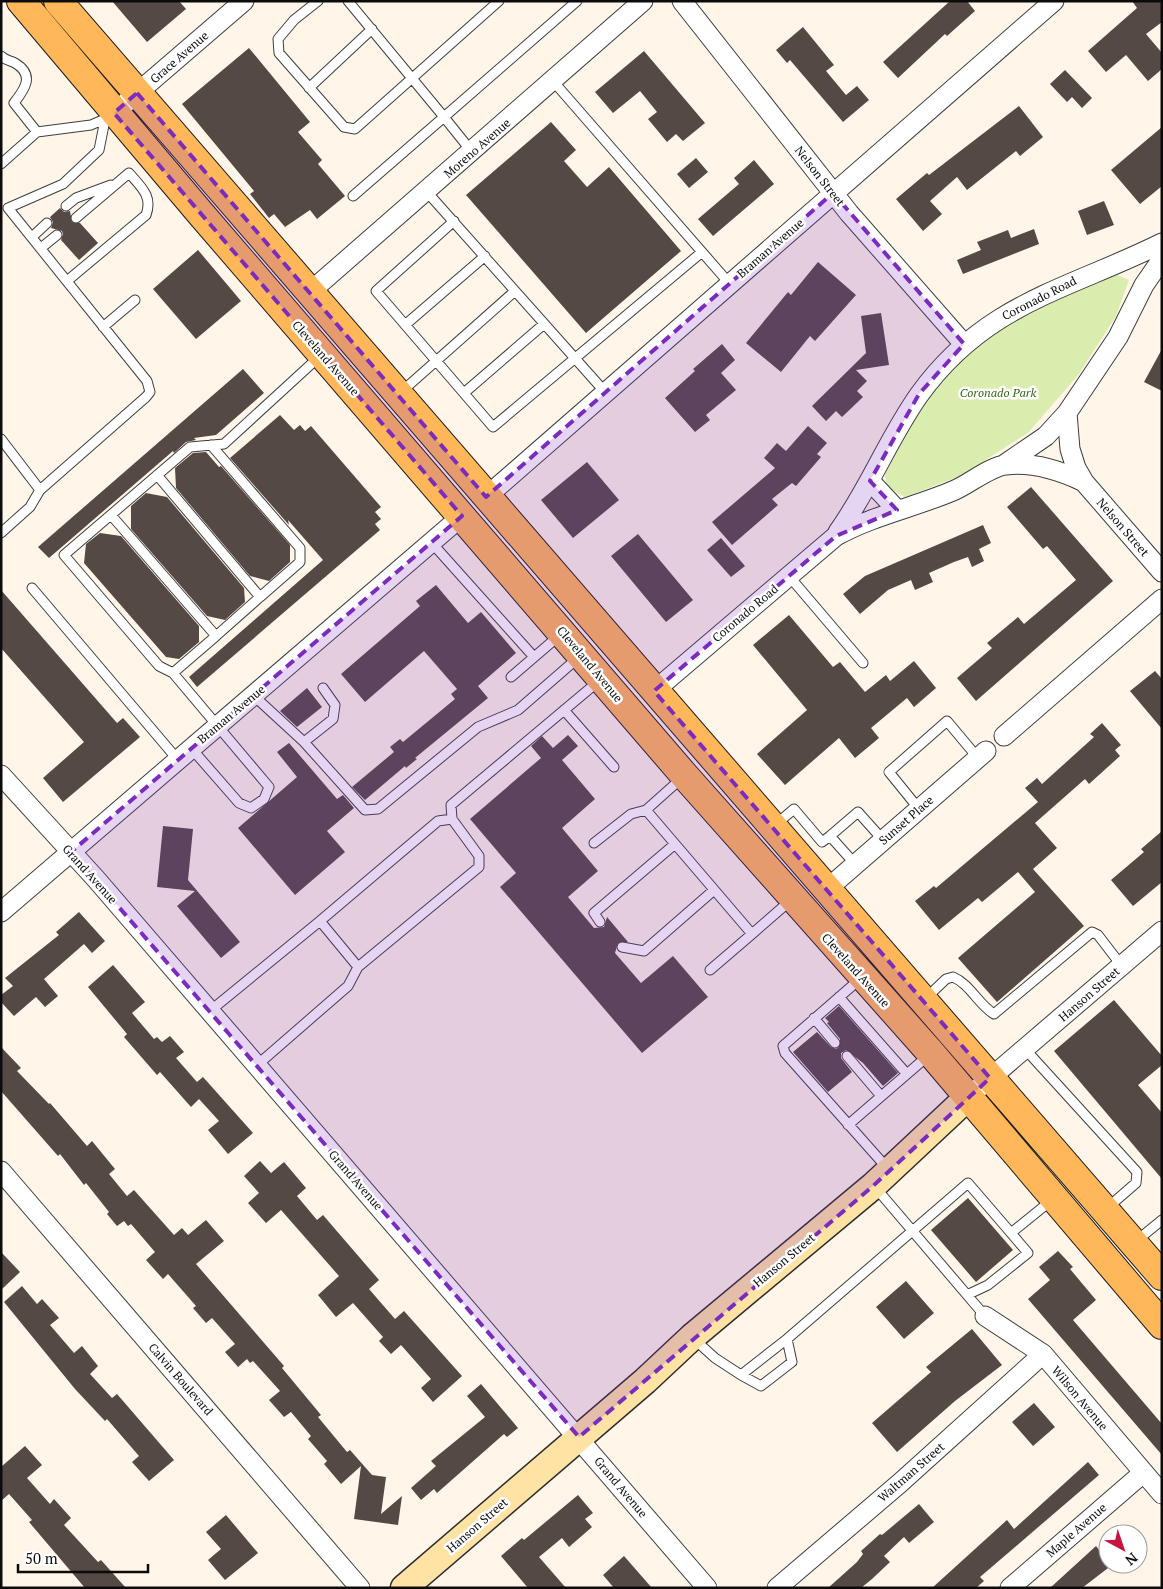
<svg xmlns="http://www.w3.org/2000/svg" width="1163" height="1589" viewBox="0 0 1163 1589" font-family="'PT Serif',serif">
  <rect width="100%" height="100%" fill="#fff6e9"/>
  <path fill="#dbedae" d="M1115 274 1129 280 1116 316 1079 374 1028 433 960 476 905 497 887 487 884 469C914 421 943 365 991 332 1029 306 1073 291 1115 274Z"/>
  <path fill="#554946" d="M112 1H179L186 9 147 42Z
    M950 1H967L975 11 947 36 945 34 898 78 883 62Z
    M1132 1H1162V22L1146 34 1162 53V69L1148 81 1126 55 1106 72 1088 51 1137 8Z
    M803 27 834 65 826 71 846 95 857 86 869 100 843 122 790 60 787 63 776 50Z
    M249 48 310 122 298 132 322 160 318 164 345 196 317 219 310 210 285 227 274 214 269 218 250 194 254 191 182 104Z
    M644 51 705 123 683 141 676 134 667 142 648 119 657 112 640 91 613 113 595 92Z
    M1065 70 1092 98 1082 108 1072 97 1067 102 1050 84Z
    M1019 106 1043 137 1020 156 1016 151 967 190 957 177 930 201 942 214 923 231 896 199 927 173 929 175Z
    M551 122 576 150 564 161 587 187 609 167 681 251 586 333 466 195Z
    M1162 127V186L1140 204 1111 170Z
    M696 158 708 172 689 188 677 174Z
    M754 160 774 184 713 236 698 219 739 184 734 178Z
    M1104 201 1114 225 1087 235 1078 211Z
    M60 208 64 212 70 211 72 222 80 223 98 243 79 260 61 240 63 234 62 231 51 228 53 222 50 217Z
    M1034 229 1039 244 963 274 957 260 981 250 977 242 1008 230 1011 238Z
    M198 250 241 301 196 339 153 289Z
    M818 262 856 295 815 341 810 336 781 372 746 343 788 292 791 295Z
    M881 313 889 365 856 370 867 381 857 391 863 397 842 417 836 411 826 421 812 406 866 353 861 316Z
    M722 344 735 360 721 373 736 390 706 415 710 420 695 432 665 398 695 371 693 369Z
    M1162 349V391L1144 382Z
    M243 369 264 393 216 435 194 438 196 440 186 442 174 453 173 451 49 558 38 547Z
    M280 415 294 430 300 425 305 431 311 426 381 507 375 512 381 519 375 524 380 530 197 687 189 677 323 560 288 520 289 525 230 458Z
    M808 426 827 443 817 454 821 457 796 486 792 483 772 499 778 505 732 545 712 522 775 468 764 458 777 443 786 451Z
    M206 452 219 467 221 466 290 545V562L269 581 250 576 176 488 175 468 193 453Z
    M587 462 619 500 573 538 541 500Z
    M1031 487 1113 581 976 701 957 678 992 648 987 643 1018 617 1024 624 1076 580 1047 546 1043 549 1007 507Z
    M146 493 167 497 244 588 245 602 225 620 207 616 131 529V506Z
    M983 525 991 543 979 549 984 561 972 567 968 557 954 562 929 573 933 582 915 590 911 580 888 590 860 614 843 594 865 576Z
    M100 533 121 536 199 626V642L179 659 166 657 84 563 86 544Z
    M638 534 693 600 666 622 611 556Z
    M721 538 745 566 731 577 707 550Z
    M436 585 468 623 481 612 516 653 478 686 488 698 415 758 417 759 406 768 405 766 365 800 352 787 394 752 390 747 400 739 403 742 455 699 451 694 457 689 424 651 365 702 341 674 420 606 416 601Z
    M1 590 117 723 123 718 140 737 63 802 43 778 84 742 1 648Z
    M789 615 833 667 840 662 865 692 886 675 890 681 914 661 936 688 914 707 907 698 871 728 879 738 855 758 839 738 785 785 757 754 807 710 753 645Z
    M1155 671 1162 679V729L1130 691Z
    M307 688 322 707 297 727 280 711Z
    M1102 723 1121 745 1115 750 1120 756 1089 784 1085 779 1035 823 1057 848 1033 869 1084 926 997 1002 958 958 1035 892 1018 872 982 902 978 898 939 930 915 901 934 886 936 888 1038 802 1025 788 1037 778 1042 784 1094 737 1090 734Z
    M568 735 578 746 562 760 595 799 562 828 598 871 568 897 594 928 604 927 607 917 628 942 618 943 615 953 641 983 673 956 708 997 642 1053 500 887 516 873 470 819 541 758 531 746 542 736 553 748Z
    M289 743 337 799 343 795 354 808 327 831 345 852 295 895 238 828 297 777 277 752Z
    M163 826 193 829 188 880 240 942 221 958 177 906 195 891 157 887Z
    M1162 831V882L1133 906 1111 880 1144 852 1141 849Z
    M79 912 105 941 92 953 84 944 44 979 58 996 45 1007 36 997 14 1016 1 1002V995L13 986 5 978 59 935 56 932Z
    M113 965 145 1002 132 1013 154 1039 157 1037 162 1042 170 1036 184 1052 176 1058 197 1082 203 1077 253 1133 228 1154 208 1130 219 1121 199 1099 191 1107 160 1072 157 1075 124 1037 127 1034 88 987Z
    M1114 1000 1162 1056V1065L1138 1085 1162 1113V1179L1054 1051Z
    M839 1006 898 1073 883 1086 863 1063 846 1050 841 1053V1058L852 1072 828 1092 793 1052 817 1032 831 1047 836 1049 839 1047 840 1039 827 1023 829 1022 825 1018Z
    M1 1047 21 1068 17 1071 49 1104 50 1103 87 1146 92 1141 115 1169 109 1174 127 1196 134 1190 174 1235 182 1228 188 1235 206 1220 224 1241 196 1264 284 1366 282 1368 321 1415 318 1417 347 1452 350 1450 372 1475 386 1477 381 1514 402 1496 398 1525 354 1519 361 1466 341 1484 324 1464 327 1461 308 1439 311 1436 291 1412 284 1417 269 1400 280 1391 253 1361 250 1363 247 1359 238 1367 225 1352 235 1344 212 1318 206 1323 193 1308 196 1306 168 1274 163 1279 146 1260 155 1252 131 1224 128 1226 124 1221 117 1226 107 1214 109 1212 86 1183 84 1185 60 1154 58 1156 1 1091Z
    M260 1161 271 1173 284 1162 306 1188 297 1196 317 1220 323 1215 379 1280 369 1289 395 1319 404 1311 462 1376 433 1402 421 1388 431 1379 401 1345 391 1354 379 1341 383 1337 353 1303 336 1317 318 1295 339 1276 281 1210 266 1223 248 1203 259 1193 244 1176Z
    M968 1198 1013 1250 976 1282 931 1230Z
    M1058 1251 1073 1267 1070 1269 1096 1300 1073 1320 1162 1424V1455L1028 1299 1050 1280 1039 1267Z
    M1 1252 20 1272 1 1290Z
    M906 1281 934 1313 904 1339 876 1307Z
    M22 1286 37 1304 42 1299 59 1318 50 1325 74 1353 82 1346 98 1366 90 1374 112 1398 117 1394 174 1460 149 1481 132 1462 139 1456 107 1419 105 1421 75 1389 4 1302Z
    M972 1329 1002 1365 955 1401 897 1452 872 1423 931 1372 926 1367Z
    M481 1384 518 1428 507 1437 504 1434 437 1493 434 1489 421 1500 411 1488 436 1466 431 1461 485 1417 467 1396Z
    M1034 1403 1055 1427 1033 1446 1012 1422Z
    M25 1446 42 1465 27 1478 50 1504 54 1499 71 1518 64 1525 98 1562 101 1560 126 1588H85L29 1522 32 1520 9 1494 1 1501V1467Z
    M1088 1462 1099 1475 980 1577 984 1581 976 1588H932L1007 1520 1014 1529Z
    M578 1495 593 1513 585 1519 592 1527 569 1547 562 1538 539 1557 566 1588H528L501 1556 522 1538 524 1540Z
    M919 1504 934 1522 909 1543 904 1537 884 1556 890 1562 872 1579 861 1588H828L857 1562 863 1554 861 1551 880 1534 882 1535Z
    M226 1515 258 1553 225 1580 208 1560 221 1549 206 1532Z
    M1096 1546 1108 1561V1564L1112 1565 1082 1588H1050Z
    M624 1556 652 1588H614L603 1575Z"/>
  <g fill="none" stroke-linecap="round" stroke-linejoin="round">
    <defs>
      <path id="lane" d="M318 1 294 20 278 39 279 53 344 127 355 129 499 1
        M348 1 444 117 353 196
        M1 56C6 61 10 60 15 63 35 75 25 89 14 103L37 132
        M553 81 729 283
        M309 88 372 29
        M472 152 444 117 577 1
        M1 164 37 132 91 125 107 118
        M427 192 605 392
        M66 206 76 198 111 185
        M454 221 376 291 493 427 702 252
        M32 237 47 223
        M41 248 57 235
        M67 281 146 215C153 196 141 187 129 173L76 218
        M405 325 485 256
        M103 327 135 300
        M400 393 515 291
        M464 393 544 324
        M1 439 40 490
        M157 475 260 597 300 562V548L211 445
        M111 515 216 636 173 673
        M1 533 30 507 40 490 146 397 150 392 147 381 8 208 63 184 99 150 105 120
        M431 542 534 657
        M789 576 863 663
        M32 588 178 760
        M216 636 260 597
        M511 677 561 634
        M253 695 304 742 365 810 378 809 478 727 518 710 579 657
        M564 710 614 767
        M304 742 333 719 335 705 323 688
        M191 748 239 803 251 808 264 799 269 787 264 781 173 673 159 666 64 555 190 447 224 444 320 356
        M683 777 646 810 752 934 791 900
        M919 809 889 772 947 721 978 758
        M774 826 794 809 822 842 830 836
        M594 843 631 814 646 810
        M855 864 830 836 858 812 883 840
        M320 921 438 821 452 819
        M600 922 594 913 675 844
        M622 947 644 951 714 890
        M710 970 752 934
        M860 979 783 1046 785 1053 888 1169
        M839 997 906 1073
        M925 999 946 979 953 977C970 984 978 1004 994 1014L1092 932 1098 935 1121 965
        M210 1011 320 921 358 967
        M814 1018 835 1043
        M1025 1049 1137 1172 1136 1183 1106 1209
        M847 1056 881 1096
        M256 1066 348 986 358 967 479 867V856L452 819 451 805 600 680
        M848 1125 929 1055
        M875 1187 985 1316
        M1135 1242 1162 1220
        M969 1294 988 1285 1028 1253 1011 1233 1053 1199
        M694 1339 715 1358 741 1375 787 1339 968 1183 1011 1233
        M741 1375 761 1386 792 1362 787 1339"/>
      <path id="street" d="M682 1 849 213 964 344
        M114 113 244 1
        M1162 259 1144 285 1118 337 1067 413 1070 449 1076 468 1084 482 1162 572
        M310 292 643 1
        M1005 464 1046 436 1067 413
        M870 481 897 510
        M486 497 1054 1
        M838 532C869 489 888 439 919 395 985 303 1067 290 1162 243
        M654 691 836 536C874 515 916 507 955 490 969 484 991 466 1006 465 1032 462 1061 471 1084 482
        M1004 736 1162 599
        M1 775 96 879 707 1588
        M826 890 986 751
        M1 912 462 516
        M967 1098 1162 931
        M1 1171 360 1588
        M985 1316 1043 1354 1162 1494
        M777 1588 900 1483 1043 1354
        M1010 1588 1143 1473"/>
      <path id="secondary" d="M404 1588 645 1381 692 1337 873 1186 967 1098"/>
      <path id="primary" d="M21 1 201 214 685 776 931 1053 1162 1325
        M58 1 1162 1276"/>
    </defs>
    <use href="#lane" stroke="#3e3e3e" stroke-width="11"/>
    <use href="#street" stroke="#3e3e3e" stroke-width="21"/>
    <use href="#secondary" stroke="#2d2d2d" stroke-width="29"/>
    <use href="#primary" stroke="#1c1c1c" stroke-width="30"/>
    <use href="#lane" stroke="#fff" stroke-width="9"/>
    <use href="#street" stroke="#fff" stroke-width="19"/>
    <use href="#secondary" stroke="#ffe3a4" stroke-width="26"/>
    <use href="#primary" stroke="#ffb759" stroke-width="28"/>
  </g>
  <path fill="#7b2cbf" fill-opacity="0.2" stroke="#7b2cbf" stroke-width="4" stroke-dasharray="10 6" stroke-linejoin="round" d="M137 93 486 497 833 193 964 344 919 394 870 481 897 510 836 536 654 691 990 1078 873 1186 579 1437 71 852 462 516 114 113Z"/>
  <g text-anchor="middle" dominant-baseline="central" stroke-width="5" stroke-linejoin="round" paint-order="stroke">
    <g font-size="12" fill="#0b0b0b" stroke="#fff">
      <text transform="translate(179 57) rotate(-41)">Grace Avenue</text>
      <text transform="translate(477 148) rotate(-41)">Moreno Avenue</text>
      <text transform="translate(820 176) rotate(52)">Nelson Street</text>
      <text transform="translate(770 248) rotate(-41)">Braman Avenue</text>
      <text transform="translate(1039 298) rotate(-27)">Coronado Road</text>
      <text transform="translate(326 358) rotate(49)">Cleveland Avenue</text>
      <text transform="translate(1123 527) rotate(49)">Nelson Street</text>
      <text transform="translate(745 613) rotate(-40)">Coronado Road</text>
      <text transform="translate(590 664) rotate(50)">Cleveland Avenue</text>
      <text transform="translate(231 714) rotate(-40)">Braman Avenue</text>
      <text transform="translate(906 820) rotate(-41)">Sunset Place</text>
      <text transform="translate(90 874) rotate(48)">Grand Avenue</text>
      <text transform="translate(856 970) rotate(48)">Cleveland Avenue</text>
      <text transform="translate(1089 994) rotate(-41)">Hanson Street</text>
      <text transform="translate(356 1180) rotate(49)">Grand Avenue</text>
      <text transform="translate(784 1260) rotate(-40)">Hanson Street</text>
      <text transform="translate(181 1379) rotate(49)">Calvin Boulevard</text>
      <text transform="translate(1080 1398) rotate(50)">Wilson Avenue</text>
      <text transform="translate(911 1472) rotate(-41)">Waltman Street</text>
      <text transform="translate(621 1487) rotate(50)">Grand Avenue</text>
      <text transform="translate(477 1525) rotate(-41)">Hanson Street</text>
      <text transform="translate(1076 1530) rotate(-41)">Maple Avenue</text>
    </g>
    <g font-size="12" font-style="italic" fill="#376815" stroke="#fff">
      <text x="998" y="392">Coronado Park</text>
    </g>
  </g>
  <rect width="1163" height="1589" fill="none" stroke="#0b0b0b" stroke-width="5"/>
  <g transform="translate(1123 1549) rotate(140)"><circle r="24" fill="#ffffff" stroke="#9d9d9d"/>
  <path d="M0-4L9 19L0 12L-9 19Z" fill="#c81540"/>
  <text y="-8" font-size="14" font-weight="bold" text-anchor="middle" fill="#0b0b0b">N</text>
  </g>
  <path d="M18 1564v8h130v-8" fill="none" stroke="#0b0b0b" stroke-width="2.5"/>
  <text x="25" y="1564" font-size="15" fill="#0b0b0b" stroke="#ffffff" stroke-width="4" paint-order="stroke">50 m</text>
</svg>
